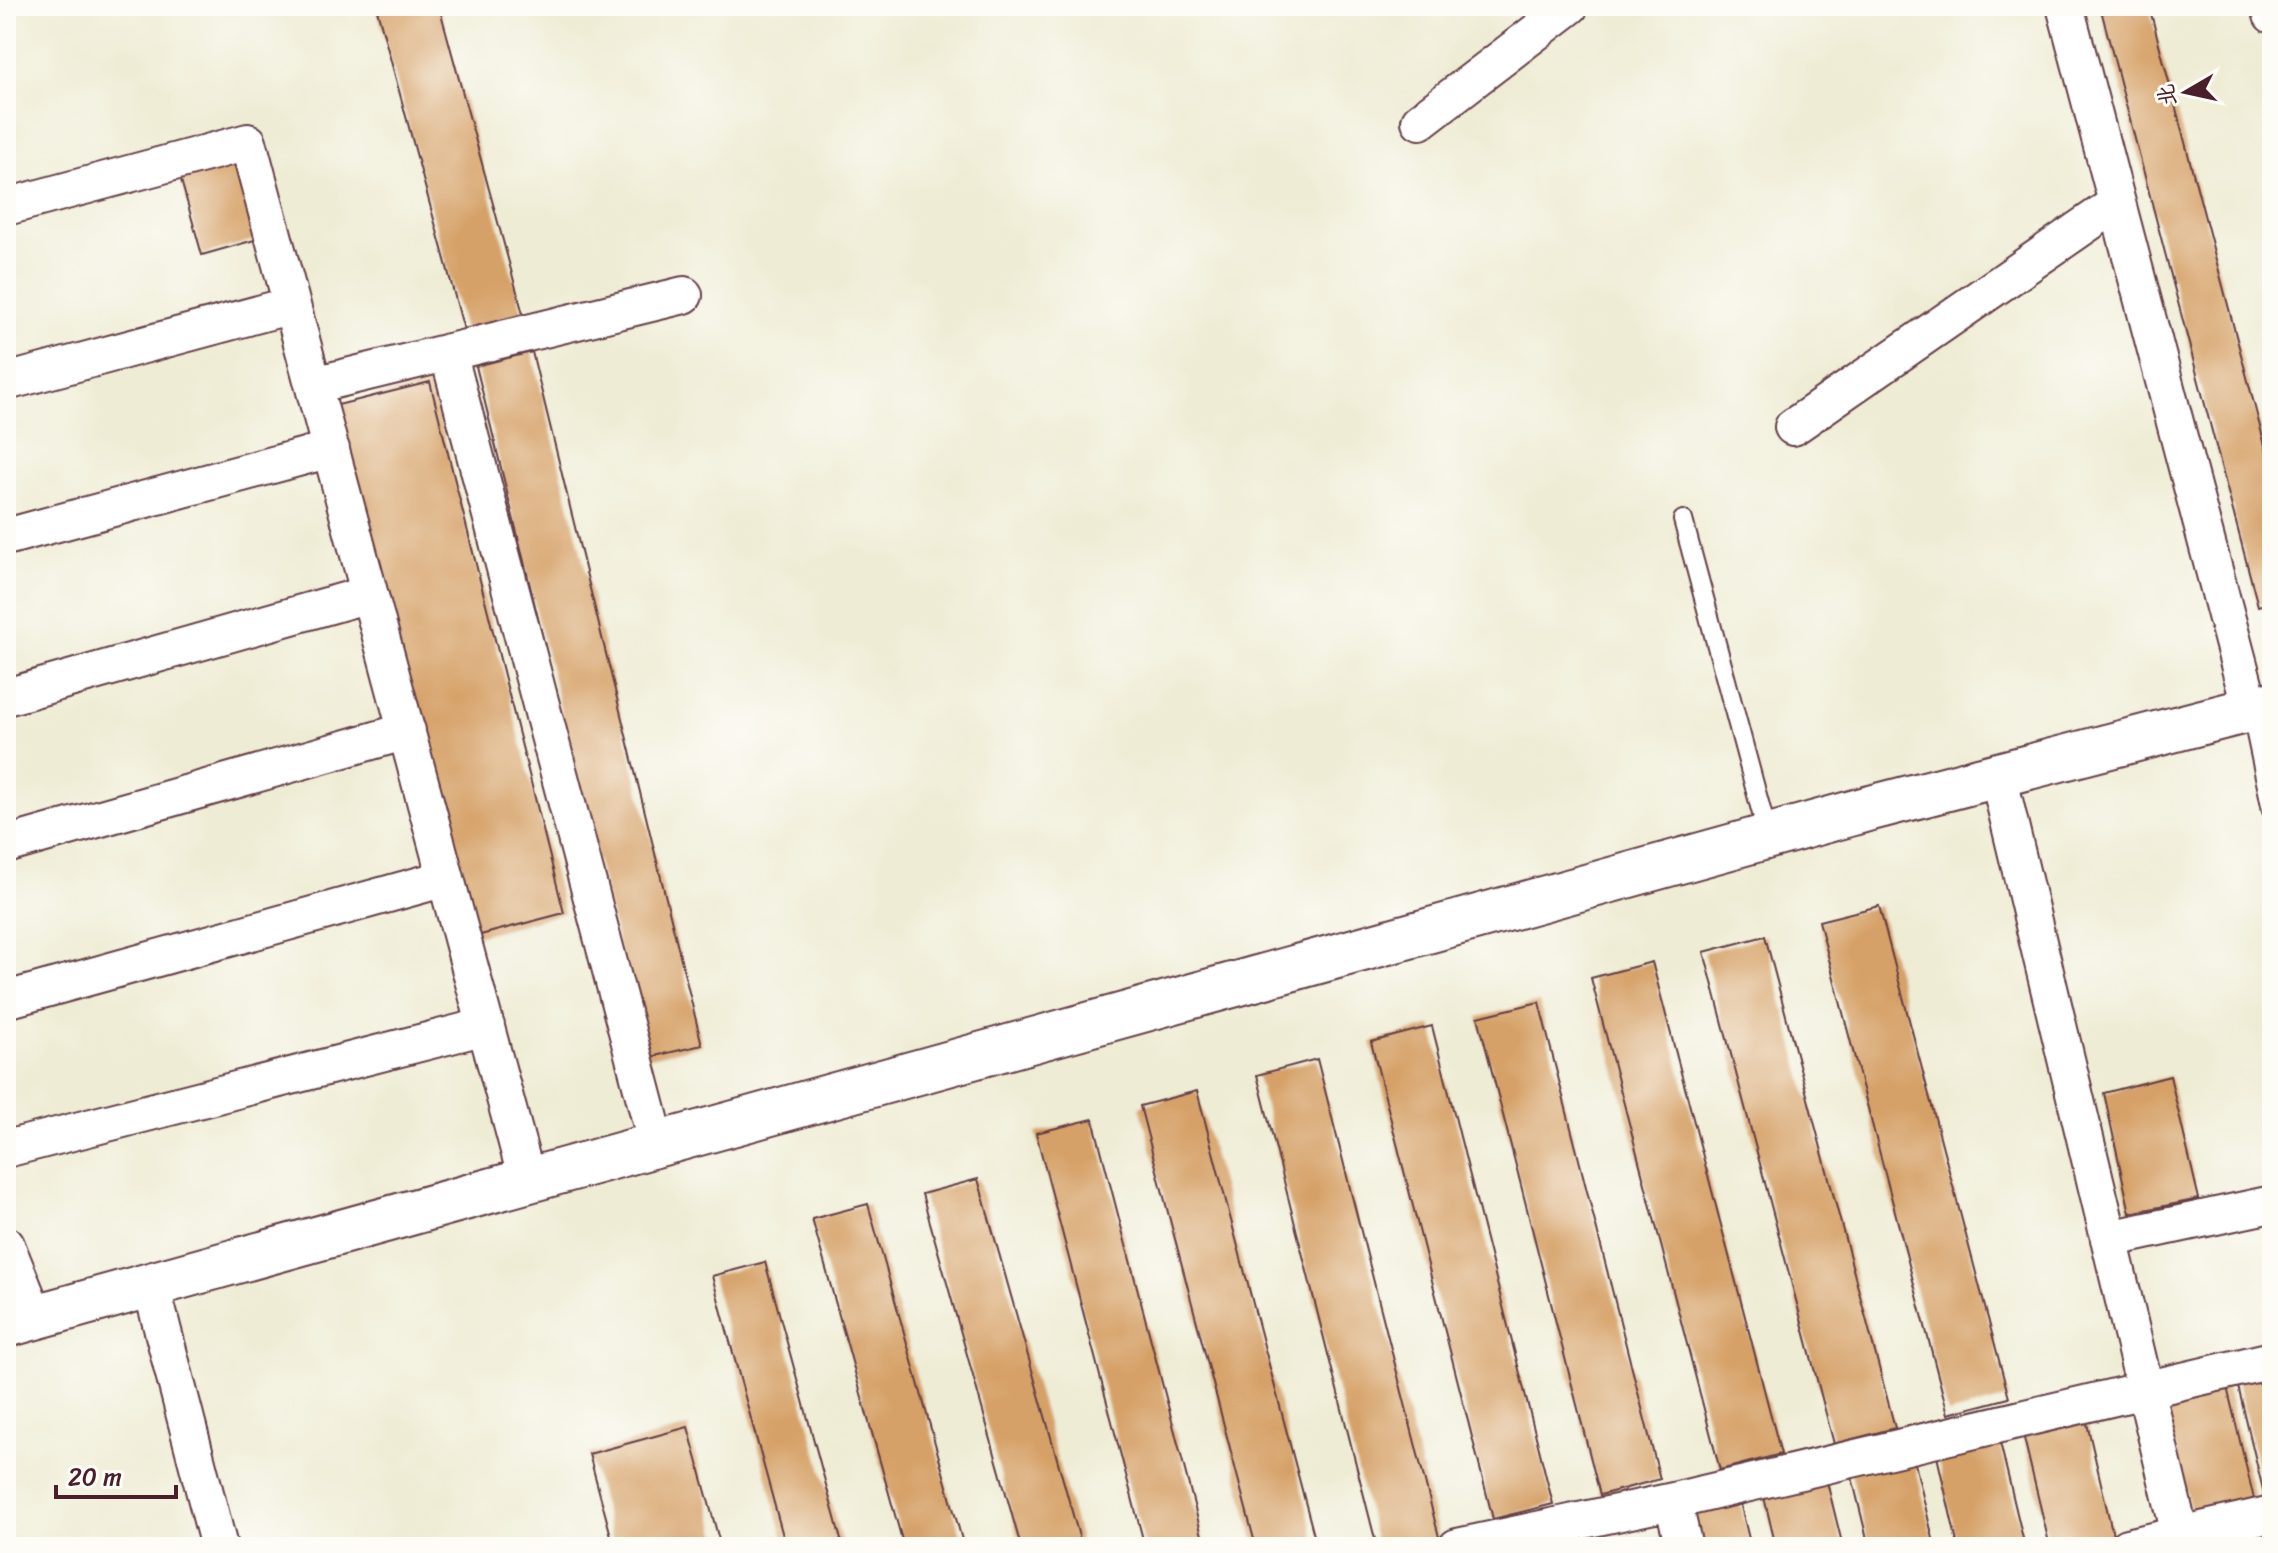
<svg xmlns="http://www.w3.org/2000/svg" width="2278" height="1553" viewBox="0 0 2278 1553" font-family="Sriracha,'LXGW WenKai TC',sans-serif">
  <rect width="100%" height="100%" fill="#fdfcf7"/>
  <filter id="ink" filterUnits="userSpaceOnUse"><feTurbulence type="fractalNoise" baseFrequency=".0125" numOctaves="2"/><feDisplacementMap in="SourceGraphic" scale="16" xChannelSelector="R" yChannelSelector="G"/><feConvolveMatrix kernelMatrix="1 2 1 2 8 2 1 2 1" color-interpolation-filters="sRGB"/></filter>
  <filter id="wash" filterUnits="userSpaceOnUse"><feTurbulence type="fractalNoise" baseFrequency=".006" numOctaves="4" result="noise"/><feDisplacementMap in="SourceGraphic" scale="32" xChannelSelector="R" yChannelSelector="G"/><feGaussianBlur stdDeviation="1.8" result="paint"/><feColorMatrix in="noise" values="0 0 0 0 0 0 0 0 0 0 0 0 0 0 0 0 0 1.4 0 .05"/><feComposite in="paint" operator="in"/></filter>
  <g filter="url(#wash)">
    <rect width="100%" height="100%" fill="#efecd5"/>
    <g id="blocks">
      <path fill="#d6a168" d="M376 6H439L523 314 464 330Z
        M2100 6H2149L2272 472V602L2258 606Z
        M234 157 258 239 202 255 179 173Z
        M532 352 702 1045 646 1058 476 366Z
        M430 382 564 913 469 938 334 406Z
        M1879 906 2009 1398 1948 1414 1819 921Z
        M1765 936 1895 1428 1834 1444 1704 952Z
        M1652 962 1781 1454 1720 1470 1591 978Z
        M1539 1002 1660 1479 1600 1495 1478 1017Z
        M1432 1026 1553 1504 1493 1519 1371 1042Z
        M1317 1059 1439 1537 1400 1547H1377L1257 1075Z
        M2170 1076 2199 1199 2130 1213 2104 1093Z
        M1197 1091 1317 1547H1256L1140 1106Z
        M1093 1119 1205 1547H1145L1036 1133Z
        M978 1179 1082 1547H1021L922 1194Z
        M868 1204 964 1547H904L812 1219Z
        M765 1262 843 1547H786L712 1276Z
        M2272 1374V1496L2265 1498 2237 1382Z
        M2226 1383 2254 1499 2191 1514 2164 1398Z
        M2086 1419 2113 1535 2062 1547H2050L2023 1434Z
        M688 1427 721 1547H614L589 1454Z
        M1999 1438 2025 1547H1958L1936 1452Z
        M1913 1455 1935 1547H1869L1850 1469Z
        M1826 1478 1843 1547H1776L1763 1493Z
        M1739 1498 1751 1547H1697L1688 1510Z
        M2257 1528 2262 1547H2196Z"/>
    </g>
  </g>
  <g filter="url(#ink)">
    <use href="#blocks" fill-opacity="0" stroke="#633e44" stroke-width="2"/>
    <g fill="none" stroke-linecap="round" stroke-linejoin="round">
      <defs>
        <path id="service" d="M1683 520 1768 836
          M2251 710 2272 810"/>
        <path id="minor" d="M2065 6 2251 710
          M2270 6 2272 15
          M1420 121 1570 6
          M6 207 248 142 527 1180
          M448 352 657 1145
          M6 382 292 305
          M314 385 684 295
          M1793 427 2117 203
          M6 537 331 449
          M6 697 369 594
          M1998 775 2183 1547
          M6 845 407 731
          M6 1000 446 878
          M6 1149 486 1026
          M2109 1239 2272 1204
          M6 1245 35 1317
          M151 1285 219 1547
          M1673 1501 1684 1547
          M1457 1547 1673 1501 2272 1360
          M2127 1547 2272 1514"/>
        <path id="tertiary" d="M6 1325 1867 809 2272 704"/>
      </defs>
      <use href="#service" stroke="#633e44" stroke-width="22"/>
      <use href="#minor" stroke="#633e44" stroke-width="40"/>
      <use href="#tertiary" stroke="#633e44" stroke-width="48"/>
      <use href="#service" stroke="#fff" stroke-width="18"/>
      <use href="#minor" stroke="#fff" stroke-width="36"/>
      <use href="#tertiary" stroke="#fff" stroke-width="44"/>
    </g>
  </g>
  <rect width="2278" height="1553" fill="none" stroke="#fdfcf7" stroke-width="32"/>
  <g transform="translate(2186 92) rotate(261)" stroke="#fdfcf7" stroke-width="6" paint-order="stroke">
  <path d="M0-6L14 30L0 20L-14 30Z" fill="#4a1f2b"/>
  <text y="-12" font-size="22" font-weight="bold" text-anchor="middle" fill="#4a1f2b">北</text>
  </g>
  <path d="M56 1485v12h120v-12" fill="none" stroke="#4a1f2b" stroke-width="4"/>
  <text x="68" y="1485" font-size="24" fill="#4a1f2b" stroke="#fdfcf7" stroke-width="6" paint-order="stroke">20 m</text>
</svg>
